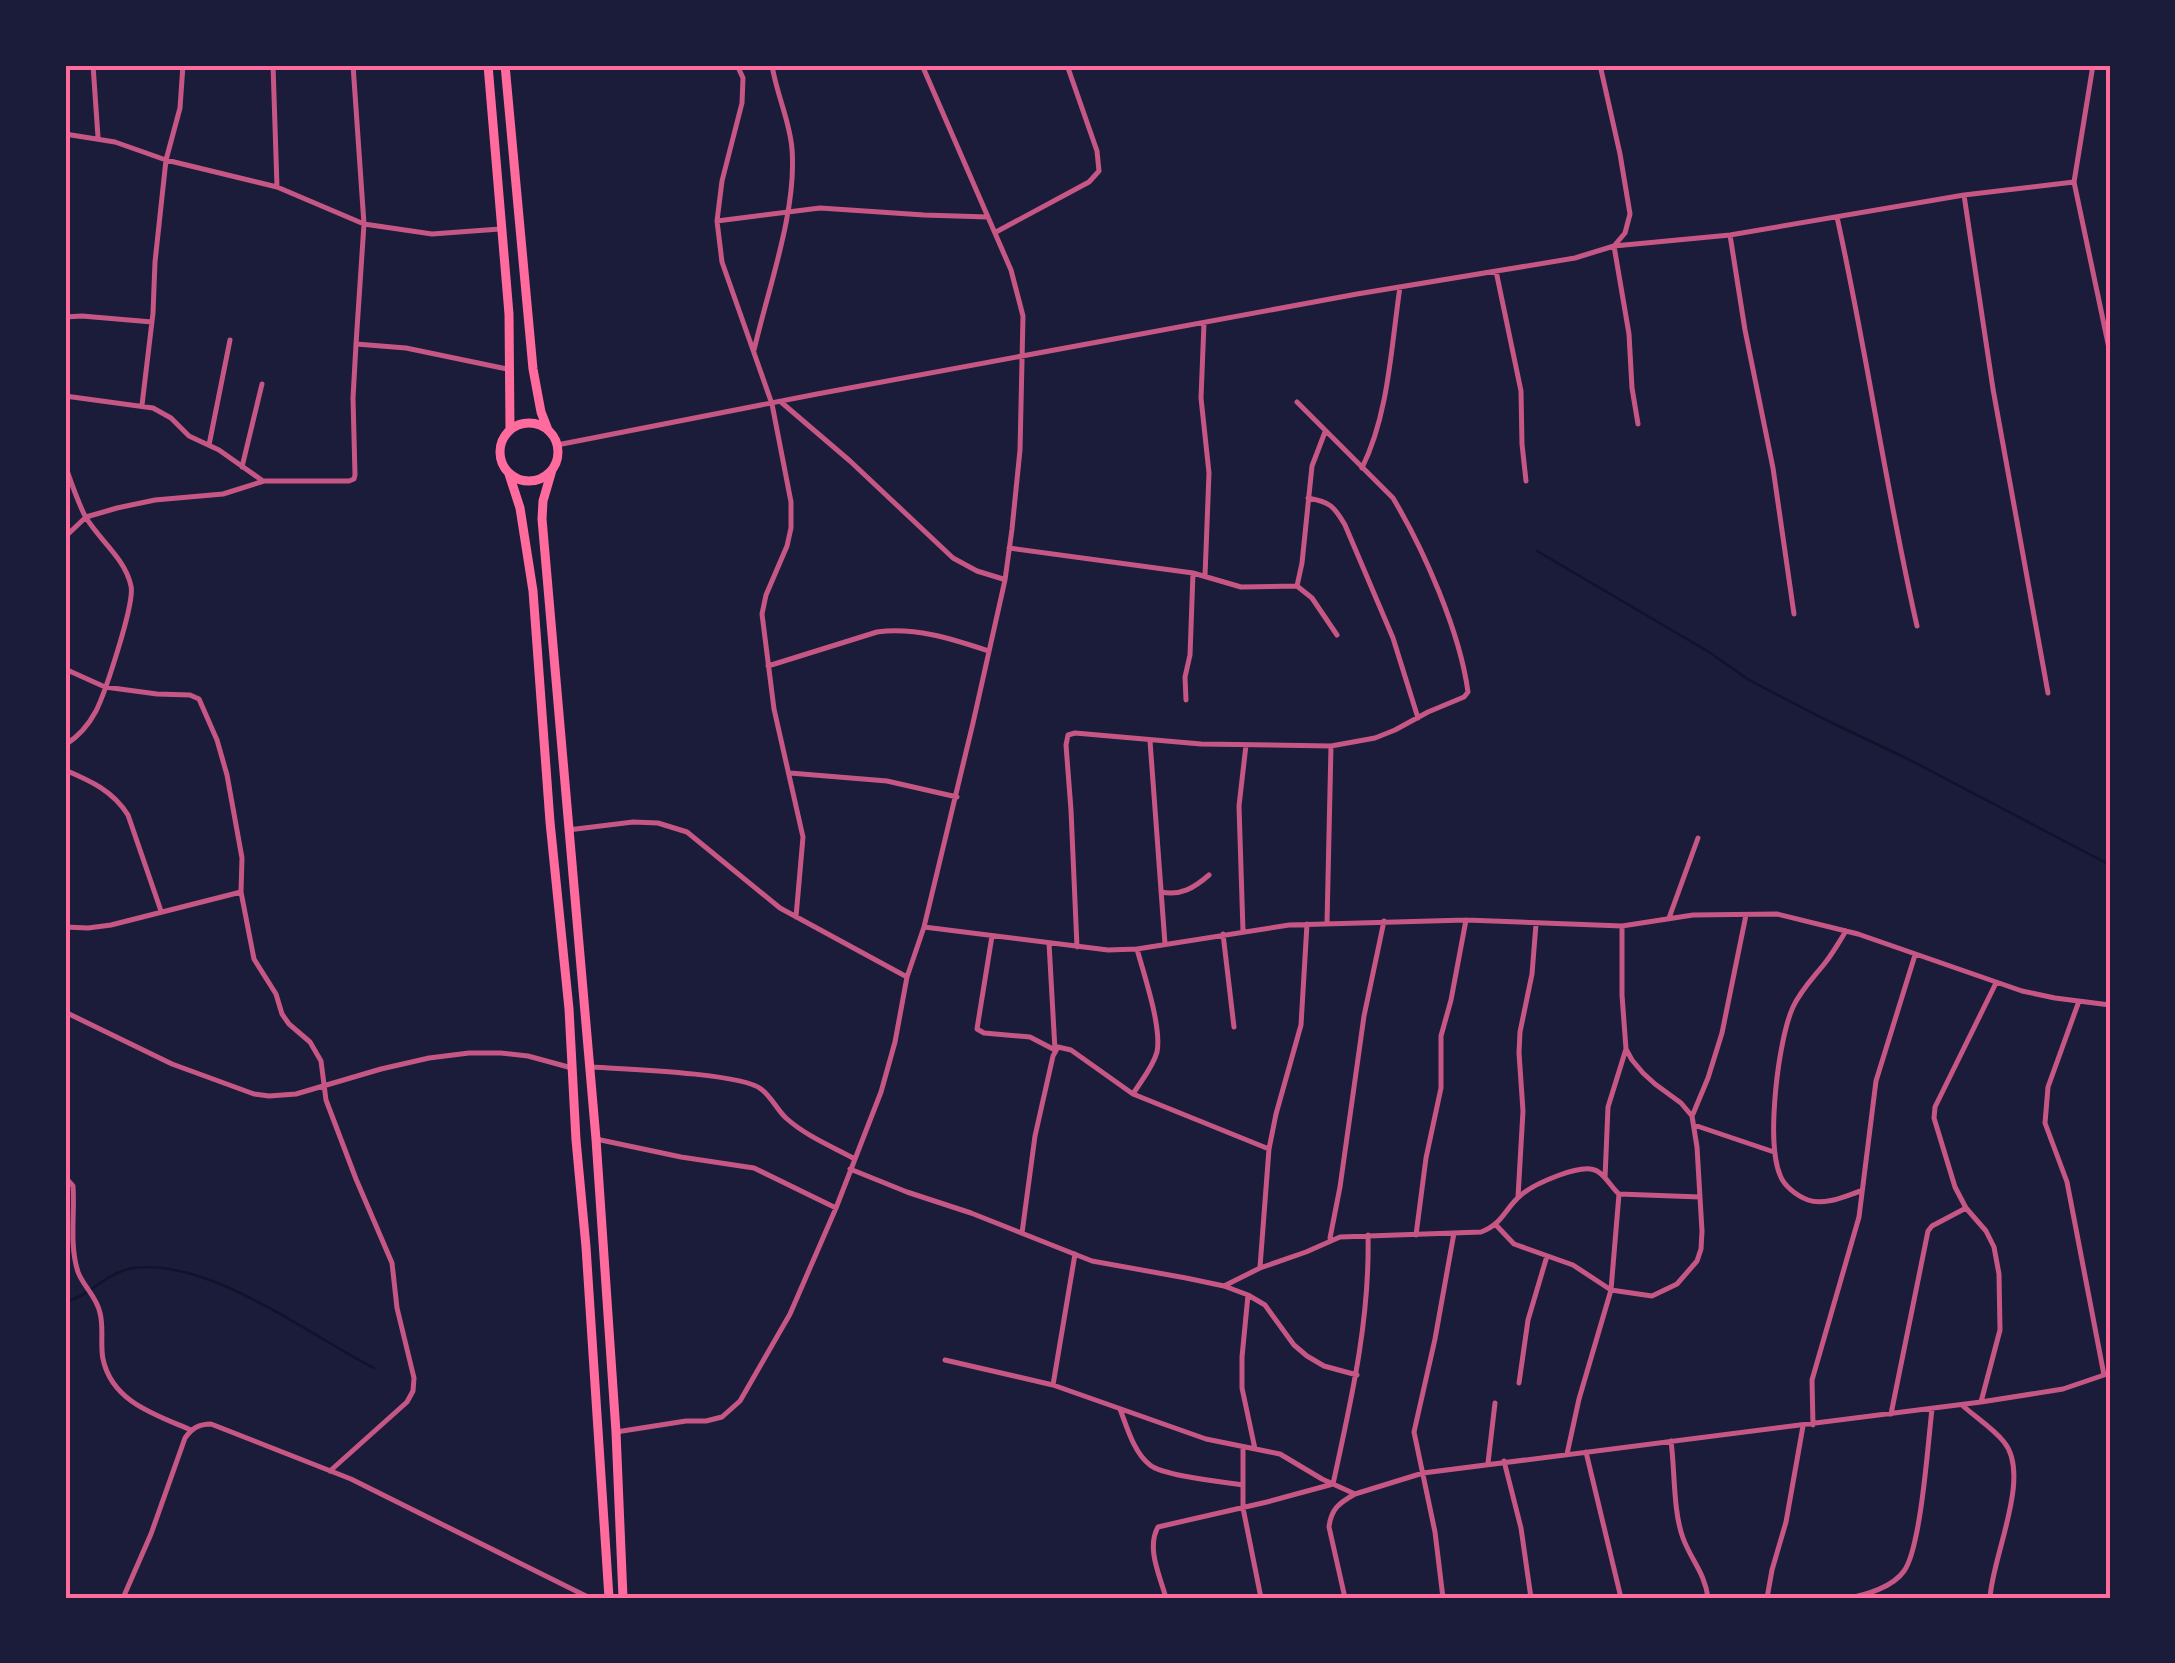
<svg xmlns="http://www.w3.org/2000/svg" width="2175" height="1663" viewBox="0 0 2175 1663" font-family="Raleway,sans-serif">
  <rect width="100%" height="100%" fill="#1b1b3a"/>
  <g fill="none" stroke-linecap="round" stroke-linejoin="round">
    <path stroke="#12122b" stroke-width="2.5" d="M1537 551 1709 652 1749 680 1826 720 1910 760 2110 865
      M65 1302C91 1296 106 1272 133 1268 210 1258 307 1334 374 1368"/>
    <path stroke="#c65784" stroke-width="5" d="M93 65 98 137
      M273 65 277 187
      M353 65 364 224 356 344
      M737 65 743 78 742 103 722 181 717 221 722 262 772 404 791 502V528L787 546 766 595 762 614 774 709 803 837 796 917
      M65 134 115 142 166 160 277 187 364 224 432 234 500 229
      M2074 182 2110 353
      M1964 195 1993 389 2048 693
      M1837 217C1867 353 1886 490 1917 626
      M717 221 820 208 924 215 988 217
      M996 232 1089 182 1099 171 1097 151 1067 65
      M1730 235 1745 330 1773 468 1794 614
      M1496 271 1521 391 1522 444 1526 481
      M65 317 82 316 152 322
      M1204 323 1201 398 1209 473 1205 576
      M754 350C768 289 797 211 792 149 790 121 776 93 772 65
      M65 396 153 408 171 418 189 436 219 450 263 481
      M781 402 850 461 953 558 977 571 1003 579
      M142 405 153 313 155 262 166 160 180 108 183 65
      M1638 424 1632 388 1629 334 1614 246 1730 235 1964 195 2074 182 2093 65
      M209 445 230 340
      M557 445 817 394 1357 294 1575 258 1614 246 1625 233 1630 214 1620 154 1600 65
      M65 465C71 482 77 500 85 516 99 540 125 558 131 586 135 603 105 693 96 711 88 726 78 737 65 745
      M242 467 262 384
      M1362 468C1389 413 1391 347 1400 287
      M1308 498C1330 502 1334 506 1345 525L1393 638 1418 718
      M65 537 86 517 117 508 155 500 223 494 264 481H349L354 479 355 475 353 398 356 344 406 348 507 369
      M1009 548 1193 573 1241 587 1297 586 1312 598 1337 635
      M1297 586 1302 563 1312 466 1325 432
      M768 666 877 632C917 627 952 639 989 651
      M65 669 105 687 157 694 190 695 199 699 217 740 227 775 242 858 241 892 111 925 88 928 65 927
      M1186 700 1185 677 1190 655 1193 573
      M1150 741 1165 944
      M65 770C91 781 113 791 128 815L161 911
      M790 773 887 781 957 797
      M568 830 633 822 658 823 687 832 780 908 907 977
      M241 892 254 959 276 994 282 1014 289 1024 310 1042 321 1061 326 1100 356 1179 392 1263 397 1308 414 1378 413 1391 407 1402 330 1471
      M1161 892C1181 896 1194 888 1209 875
      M1669 918 1698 838
      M1327 923 1331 746
      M924 927 1108 950 1137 949 1289 925 1466 920 1622 926 1693 915 1777 914 1858 934 2022 991 2055 998 2110 1005
      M1243 931 1239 806 1246 745
      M1846 931C1839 942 1833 953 1825 963 1813 978 1801 990 1793 1007 1778 1040 1766 1141 1780 1175 1784 1186 1797 1196 1808 1200 1825 1206 1845 1196 1861 1191
      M1223 934 1234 1027
      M992 936 977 1029 984 1033 1030 1037 1055 1050
      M1049 943 1055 1050
      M1077 947 1071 810 1066 745 1068 735 1075 733 1201 744 1331 746 1375 738 1395 730 1428 712 1464 697 1468 692C1460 632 1424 550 1393 498L1297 402
      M2079 1001 2048 1087 2045 1123 2067 1182 2104 1375
      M65 1012 172 1064 254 1094 269 1096 296 1094 381 1069 429 1058 469 1053H501L528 1056 572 1068
      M592 1067C623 1069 741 1073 761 1089 771 1096 777 1110 786 1118 806 1136 831 1146 853 1158
      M1133 1094C1141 1081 1153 1067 1157 1052 1162 1027 1144 975 1137 949
      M1693 1114 1708 1078 1722 1033 1746 915
      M1694 1125 1774 1152
      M596 1139 681 1157 754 1168 836 1208
      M850 1169 907 1192 971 1213 1092 1261 1186 1278 1224 1286 1248 1295 1265 1305 1294 1345 1307 1356 1324 1366 1357 1375
      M65 1177 73 1186C75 1214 69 1244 78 1272 83 1286 97 1297 100 1313 104 1328 100 1344 103 1359 112 1402 156 1415 191 1430
      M1605 1178 1608 1107 1626 1049
      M1518 1197 1523 1111 1519 1053 1520 1032 1532 974 1536 924
      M1496 1225 1514 1244 1573 1265 1611 1290 1652 1296 1677 1284 1697 1261 1701 1249 1702 1231 1697 1147 1692 1116 1681 1103 1655 1084 1643 1073 1632 1060 1626 1049 1622 995V926
      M1022 1233 1035 1136 1053 1056 1058 1047 1071 1050 1133 1094 1269 1149
      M1416 1235 1426 1158 1441 1088V1036L1451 1000 1466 920
      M1330 1238 1340 1187 1364 1016 1384 921
      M1260 1267 1269 1149 1276 1114 1301 1025 1307 924
      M1224 1286 1260 1268 1306 1252 1340 1237 1481 1232C1503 1224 1505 1208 1521 1195 1534 1184 1582 1162 1597 1171 1606 1176 1611 1187 1619 1194L1700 1197
      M1248 1295 1242 1357V1388L1255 1449
      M945 1360 1053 1385 1206 1439 1280 1454 1322 1479 1355 1494 1423 1473 1981 1402 2063 1389 2110 1373
      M1519 1383 1528 1320 1547 1256
      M1053 1385 1075 1254
      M1981 1402 2000 1330 1999 1274 1994 1247 1986 1231 1966 1208 1955 1187 1934 1118 1935 1107 1996 983
      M1962 1405C1975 1417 1993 1428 2004 1442 2032 1476 1992 1557 1990 1598
      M1120 1409C1127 1427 1134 1453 1150 1465 1164 1476 1223 1482 1243 1485
      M1891 1414 1928 1231 1932 1226 1966 1208
      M1813 1425 1812 1380 1859 1217 1876 1081 1915 955
      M616 1432 686 1421H706L722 1417 740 1401 790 1314 836 1208 881 1092 895 1042 907 977 924 927 973 723 1005 580 1012 529 1020 450 1023 316 1011 270 922 65
      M1671 1441C1675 1471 1673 1511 1683 1538 1691 1560 1705 1573 1708 1598
      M1243 1448V1508L1261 1598
      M1586 1452 1621 1598
      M1567 1454 1579 1399 1611 1290 1619 1194
      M1504 1461 1521 1528 1531 1598
      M1488 1463 1495 1403
      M123 1598 151 1534 185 1438C192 1428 199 1424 211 1424L351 1479 590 1598
      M1166 1598C1160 1576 1146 1548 1158 1527L1267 1502 1333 1484C1351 1401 1370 1320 1368 1235
      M1345 1598 1329 1527C1331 1509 1339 1503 1355 1494
      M1443 1598 1435 1532 1414 1432 1435 1339 1454 1233
      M1767 1598 1772 1570 1786 1522 1803 1426
      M1848 1598C1866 1595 1893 1587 1904 1571 1921 1548 1928 1442 1932 1409"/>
    <path stroke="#ff6b9d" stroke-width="9" d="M488 65 509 314 510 430
      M505 65 533 369 541 412 548 430
      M500 452a29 29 0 1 1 58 0a29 29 0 1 1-58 0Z
      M552 470 543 501 542 519 596 1139 616 1432 623 1598
      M509 474 520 508 533 591 550 822 569 1009 576 1140 586 1247 609 1598"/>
  </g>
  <rect width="2175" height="1663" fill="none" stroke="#1b1b3a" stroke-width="135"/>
  <rect x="68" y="68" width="2040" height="1528" fill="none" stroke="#ff6b9d" stroke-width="4"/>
</svg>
